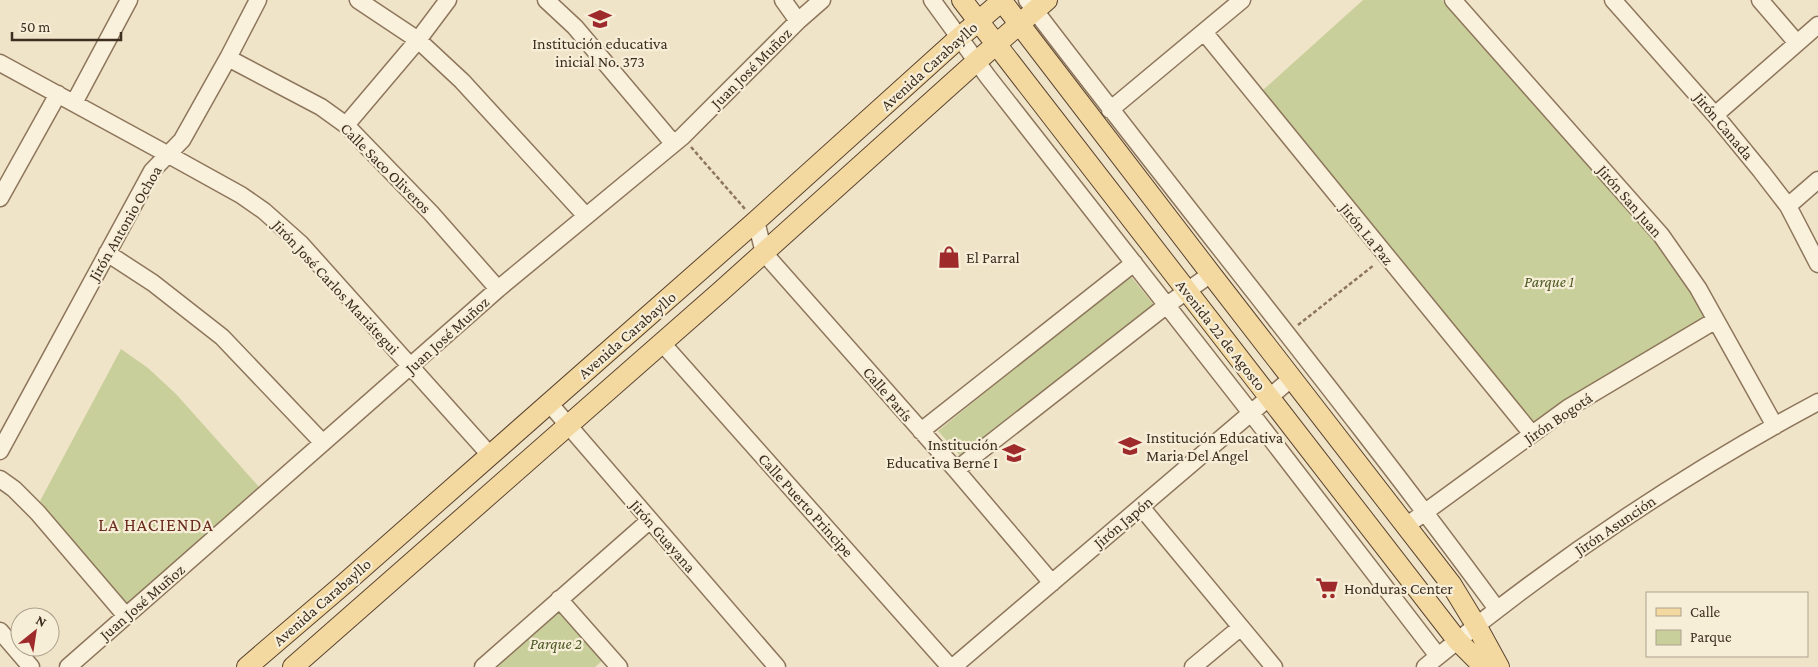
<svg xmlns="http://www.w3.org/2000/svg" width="1818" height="667" viewBox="0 0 1818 667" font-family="'Crimson Pro',serif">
  <rect width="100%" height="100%" fill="#f0e4c8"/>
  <path fill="#c9cf9b" d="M1363 0H1442L1654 240 1705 310 1704 319 1533 423 1523 420 1263 90Z
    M1129 274 1154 305 962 458 938 431Z
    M121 349 148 368 176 394 261 489 127 606 40 501Z
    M558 611 602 661 595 667H495Z"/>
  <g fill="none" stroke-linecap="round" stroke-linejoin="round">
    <defs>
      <path id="minor" d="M358 0 418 40 462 81 586 216
        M546 0 575 27 673 143
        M783 0 798 21
        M932 0 988 77 1251 413 1438 656
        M1027 0C1182 204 1345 402 1497 609
        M1453 0 1661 235 1698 288 1775 426
        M1613 0 1715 115 1761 171 1788 206 1818 264
        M1760 0 1797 43
        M1204 32 1532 434
        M228 58 321 107 346 125 431 213 498 289
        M0 63 167 154 241 195 264 211 301 244 490 455
        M74 103 129 0
        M1110 110 1242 0
        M1715 115 1818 25
        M346 125 418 40 448 0
        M0 198 58 94
        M1788 206 1818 180
        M756 221 764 253 956 470 1052 583
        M107 253 153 283 222 337 323 443
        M662 343 950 667
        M549 403 777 667
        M921 431 1134 263
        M0 451 152 171 182 140 228 58 258 0
        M956 470 1167 305 1211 274
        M0 479 14 489 38 513 126 616
        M1141 507 1274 667
        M1406 526 1568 408 1716 320
        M559 599 619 667
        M0 631 31 667
        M68 667 498 289 682 137 798 21 822 0
        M483 667 649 521
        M953 667 1292 378
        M1193 667 1241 627
        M1425 667C1547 566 1678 477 1818 402"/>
      <path id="major" d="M962 0 1457 640 1484 667
        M1001 0 1211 274 1451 584 1476 625 1499 667
        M247 667 344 584 756 221 960 37 1003 0
        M293 667 720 292 977 61 1047 0"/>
    </defs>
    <use href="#minor" stroke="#8d765c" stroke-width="19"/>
    <use href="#major" stroke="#5b4430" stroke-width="22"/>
    <path stroke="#8d765c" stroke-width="2.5" stroke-dasharray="4 2.5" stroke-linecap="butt" d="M691 147 745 209
      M1298 325 1374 265"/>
    <use href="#minor" stroke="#faf1dc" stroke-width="16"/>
    <use href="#major" stroke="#f3d9a0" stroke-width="20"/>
  </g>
  <defs>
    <symbol id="school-bare" viewBox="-9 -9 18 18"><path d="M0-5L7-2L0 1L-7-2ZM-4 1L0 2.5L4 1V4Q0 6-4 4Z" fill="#9e2a2b" stroke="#f7eed8" stroke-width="2.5" paint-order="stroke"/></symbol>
    <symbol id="shop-bare" viewBox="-9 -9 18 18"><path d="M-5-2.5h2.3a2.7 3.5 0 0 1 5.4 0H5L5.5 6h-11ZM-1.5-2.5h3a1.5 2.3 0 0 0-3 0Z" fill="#9e2a2b" stroke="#f7eed8" stroke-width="2.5" paint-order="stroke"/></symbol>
    <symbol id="supermarket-bare" viewBox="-9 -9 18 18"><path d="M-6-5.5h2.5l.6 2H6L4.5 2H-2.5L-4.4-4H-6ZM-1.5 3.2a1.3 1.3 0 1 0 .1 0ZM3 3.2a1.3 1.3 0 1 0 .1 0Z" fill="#9e2a2b" stroke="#f7eed8" stroke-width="2.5" paint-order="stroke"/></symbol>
  </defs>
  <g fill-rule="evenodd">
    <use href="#school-bare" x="584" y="3" width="32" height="32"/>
    <use href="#shop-bare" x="933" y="241" width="32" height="32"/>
    <use href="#school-bare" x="1114" y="430" width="32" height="32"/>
    <use href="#school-bare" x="998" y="437" width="32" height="32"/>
    <use href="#supermarket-bare" x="1311" y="572" width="32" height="32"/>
  </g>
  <g text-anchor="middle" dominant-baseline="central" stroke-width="4.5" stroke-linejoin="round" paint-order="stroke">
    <g font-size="16" fill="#3d2e20" stroke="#f7eed8" text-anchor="start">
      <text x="600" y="43" text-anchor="middle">Institución educativa<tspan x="600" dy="18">inicial No. 373</tspan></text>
      <text x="966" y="257">El Parral</text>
      <text x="1146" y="437">Institución Educativa<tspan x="1146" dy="18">Maria Del Angel</tspan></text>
      <text x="998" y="444" text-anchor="end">Institución<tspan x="998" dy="18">Educativa Berne I</tspan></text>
      <text x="1344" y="588">Honduras Center</text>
    </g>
    <g font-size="16" fill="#3d2e20" stroke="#f7eed8">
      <text transform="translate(929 66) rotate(-42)">Avenida Carabayllo</text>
      <text transform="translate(751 68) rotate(-45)">Juan José Muñoz</text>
      <text transform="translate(1724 126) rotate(50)">Jirón Canada</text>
      <text transform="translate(386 168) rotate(45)">Calle Saco Oliveros</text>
      <text transform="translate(1630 201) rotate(49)">Jirón San Juan</text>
      <text transform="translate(125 223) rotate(-60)">Jirón Antonio Ochoa</text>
      <text transform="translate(1367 234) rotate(51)">Jirón La Paz</text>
      <text transform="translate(336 287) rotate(47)">Jirón José Carlos Mariátegui</text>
      <text transform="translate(447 335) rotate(-42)">Juan José Muñoz</text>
      <text transform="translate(627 335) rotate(-41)">Avenida Carabayllo</text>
      <text transform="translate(1221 335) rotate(52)">Avenida 22 de Agosto</text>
      <text transform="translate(888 394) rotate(49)">Calle París</text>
      <text transform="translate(1558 418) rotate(-34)">Jirón Bogotá</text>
      <text transform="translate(806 505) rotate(48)">Calle Puerto Principe</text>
      <text transform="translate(1123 522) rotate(-40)">Jirón Japón</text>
      <text transform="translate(1615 525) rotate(-34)">Jirón Asunción</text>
      <text transform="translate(663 536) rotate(49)">Jirón Guayana</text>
      <text transform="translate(142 602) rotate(-41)">Juan José Muñoz</text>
      <text transform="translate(322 602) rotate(-41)">Avenida Carabayllo</text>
    </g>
    <g font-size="16" font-style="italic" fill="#4d5a26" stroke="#f7eed8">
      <text x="1549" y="281">Parque 1</text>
      <text x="556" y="643">Parque 2</text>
    </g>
    <g font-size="18" letter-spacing="1" fill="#6b2e1e" stroke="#f7eed8">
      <text x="156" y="525">LA HACIENDA</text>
    </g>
  </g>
  <rect x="1646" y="592" width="162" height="65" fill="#f7eed8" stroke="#ada18e"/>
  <rect x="1656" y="608" width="25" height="8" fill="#f3d9a0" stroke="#ada18e"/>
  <text x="1690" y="617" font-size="15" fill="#3d2e20">Calle</text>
  <rect x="1656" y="630" width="25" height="15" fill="#c9cf9b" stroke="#ada18e"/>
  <text x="1690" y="642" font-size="15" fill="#3d2e20">Parque</text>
  <g transform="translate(35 632) rotate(30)"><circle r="24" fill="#f7eed8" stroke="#ada18e"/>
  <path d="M0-4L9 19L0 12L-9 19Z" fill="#9e2a2b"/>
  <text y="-8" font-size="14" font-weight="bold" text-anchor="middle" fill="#3d2e20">N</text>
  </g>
  <path d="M12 32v8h109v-8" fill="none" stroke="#3d2e20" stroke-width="2.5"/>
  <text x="20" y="32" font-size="15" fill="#3d2e20" stroke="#f7eed8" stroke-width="4" paint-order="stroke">50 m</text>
</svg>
